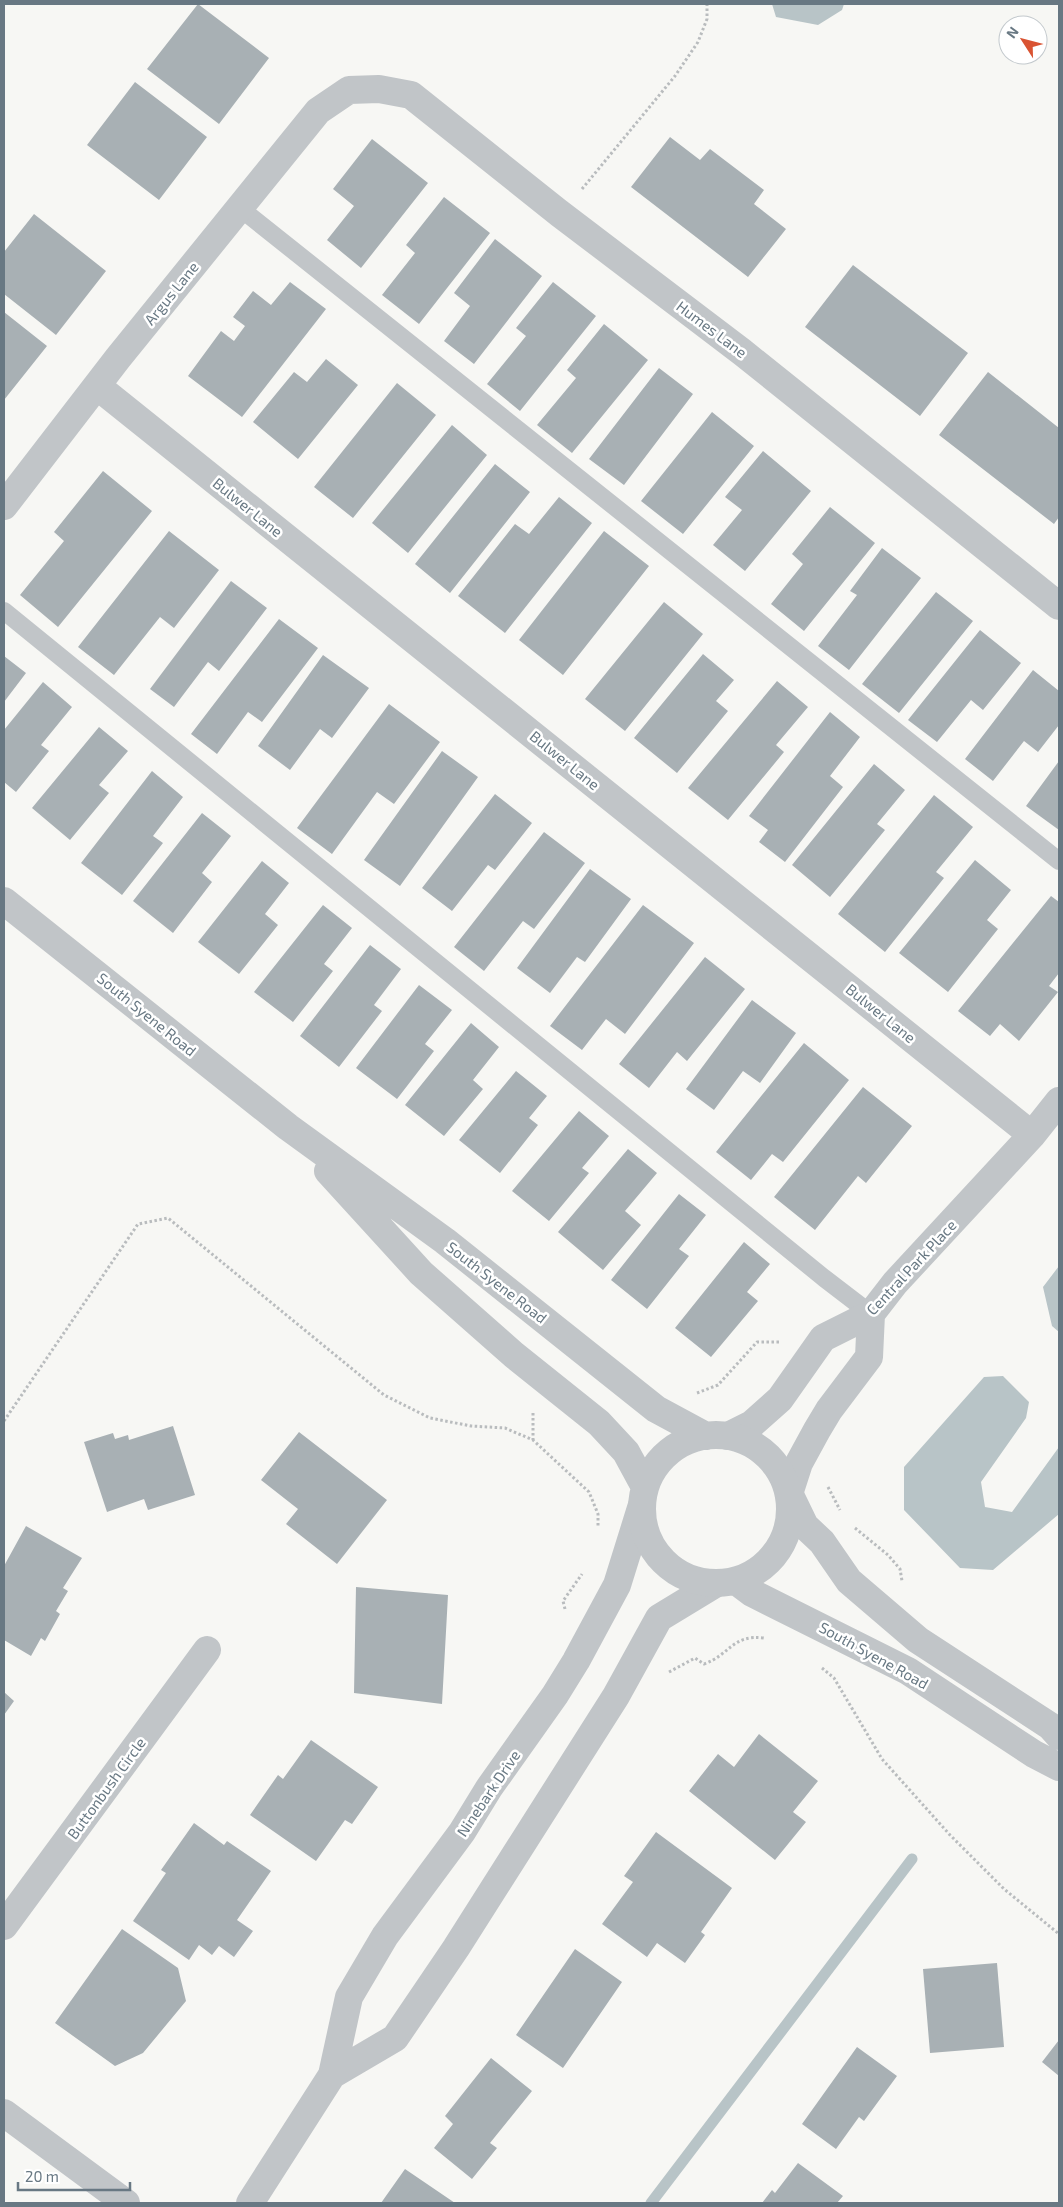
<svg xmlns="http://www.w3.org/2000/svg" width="1063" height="2207" viewBox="0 0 1063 2207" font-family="'Exo 2',sans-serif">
  <rect width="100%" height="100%" fill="#f7f7f4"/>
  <path fill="#b8c4c7" d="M772 4H844L842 10 818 25 776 17Z
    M1059 1266V1332L1052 1326 1043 1287Z
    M1003 1376 1029 1402 1026 1418 981 1482 985 1507 1012 1512 1059 1447V1514L993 1570 960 1568 904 1510V1467L984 1377Z"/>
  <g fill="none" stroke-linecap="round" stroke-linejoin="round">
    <path stroke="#b8c4c7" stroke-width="11" d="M651 2203 912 1859"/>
  </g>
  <path fill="#a8b0b4" d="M198 4 269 58 219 124 147 69Z
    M135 82 207 137 159 200 87 145Z
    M670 137 700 160 710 149 764 190 754 204 786 229 748 277 631 187Z
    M372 139 428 183 361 268 327 240 354 206 333 189Z
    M444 197 490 233 419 324 382 295 415 253 406 245Z
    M34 214 106 271 56 335 4 294V252Z
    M495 239 542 276 474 364 444 341 470 306 454 293Z
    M853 265 968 353 920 416 805 327Z
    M290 282 326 309 242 417 188 376 221 331 234 341 245 326 233 317 253 291 271 305Z
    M553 282 596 316 520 411 487 384 526 336 516 328Z
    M4 312 47 346 4 400Z
    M604 324 648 360 572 453 537 425 576 378 567 370Z
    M326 359 358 385 298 459 253 422 294 372 307 382Z
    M659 368 693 394 624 485 589 459Z
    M988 372 1059 428V517L1054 524 939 435Z
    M397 383 436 415 353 518 314 487Z
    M712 412 754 446 683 534 641 501Z
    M452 425 487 455 408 553 372 523Z
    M763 451 811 491 745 571 713 545 742 510 725 497Z
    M495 464 530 492 450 593 415 564Z
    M103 471 152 511 58 627 20 595 64 541 54 532Z
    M559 497 592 523 505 633 458 596 515 524 529 534Z
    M830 507 875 543 804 631 771 604 803 564 792 554Z
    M169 531 219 570 174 628 160 617 114 675 78 647Z
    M604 531 649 566 563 675 519 640Z
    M882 548 921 578 849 670 818 646 857 595 850 591Z
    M231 581 267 608 219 671 208 662 174 707 150 689Z
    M936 592 973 621 899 713 862 684Z
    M664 602 703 634 625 731 585 699Z
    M279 619 318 648 262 722 248 712 217 754 191 734Z
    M980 630 1021 663 983 710 971 700 937 742 908 720Z
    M703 654 734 680 716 701 728 711 677 773 634 738Z
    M323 655 369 688 332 738 320 729 290 770 258 746Z
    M4 656 26 673 4 702Z
    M1033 670 1059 691V725L1038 752 1024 741 993 781 965 759Z
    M777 681 808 707 776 745 784 752 728 820 688 788Z
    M43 682 72 707 41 745 49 751 16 792 4 782V730Z
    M389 704 440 742 394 804 377 792 332 854 297 828Z
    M830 712 860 737 830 776 843 787 785 862 759 842 768 830 749 816Z
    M99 727 128 751 99 785 109 793 70 840 32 808Z
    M442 751 478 777 400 886 364 860Z
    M1059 761V830L1026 806Z
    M874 764 905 790 877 824 885 830 830 897 792 865Z
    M152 771 183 797 153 836 163 843 122 895 81 863Z
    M495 794 532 823 495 870 488 865 452 911 422 888Z
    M934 795 973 827 936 872 944 878 885 952 838 914Z
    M202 813 231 836 202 873 212 882 173 933 133 901Z
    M544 832 585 863 534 929 523 921 484 971 454 947Z
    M975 860 1011 890 987 920 998 929 948 992 899 953Z
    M262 861 289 883 265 914 278 925 239 974 198 942Z
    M590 869 631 899 585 962 577 957 550 993 517 968Z
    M1051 896 1059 902V973L1049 986 1058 992 1019 1041 1000 1024 990 1036 958 1011Z
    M323 905 352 928 324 964 333 971 293 1022 254 992Z
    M643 905 694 943 625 1034 606 1019 582 1050 550 1026Z
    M370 945 401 969 374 1005 382 1011 339 1067 300 1036Z
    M705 957 745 989 687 1061 677 1052 649 1088 619 1064Z
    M419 985 452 1010 425 1044 434 1051 397 1099 356 1068Z
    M752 1000 796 1033 760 1083 743 1071 714 1110 686 1089Z
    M471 1023 499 1047 473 1080 483 1089 444 1136 405 1105Z
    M804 1043 849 1080 783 1162 772 1154 751 1180 716 1152Z
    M516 1071 547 1096 529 1118 538 1125 500 1173 459 1140Z
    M863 1087 912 1126 866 1183 858 1176 815 1230 774 1197Z
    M579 1111 609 1136 582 1168 589 1173 549 1221 512 1191Z
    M628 1149 657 1173 625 1211 641 1225 603 1270 558 1232Z
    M679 1194 706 1215 679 1249 689 1256 647 1309 611 1280Z
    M744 1242 770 1264 747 1292 758 1301 711 1357 675 1328Z
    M173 1426 195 1495 148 1510 144 1499 107 1512 84 1442 113 1433 115 1439 128 1435 129 1440Z
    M299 1432 387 1500 337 1564 286 1524 298 1509 261 1480Z
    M26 1526 82 1558 63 1588 68 1591 56 1611 60 1614 45 1641 41 1638 31 1656 4 1640V1566Z
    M356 1587 448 1595 442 1704 354 1693Z
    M4 1692 14 1701 4 1715Z
    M759 1734 818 1781 793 1812 806 1822 775 1860 689 1791 718 1754 734 1767Z
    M311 1740 378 1787 352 1824 345 1820 316 1861 250 1815 278 1775 283 1779Z
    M194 1823 224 1845 227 1841 271 1871 237 1920 253 1931 234 1957 219 1946 212 1955 199 1945 189 1960 133 1921 166 1873 161 1870Z
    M656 1832 732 1888 701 1932 705 1935 685 1963 657 1943 647 1957 602 1924 633 1882 624 1876Z
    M122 1929 178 1968 186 2001 143 2053 115 2066 55 2023Z
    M575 1949 622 1982 563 2068 516 2035Z
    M997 1963 1004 2047 930 2053 923 1969Z
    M1059 2040V2076L1042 2062Z
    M857 2047 897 2076 864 2121 859 2117 836 2149 802 2124Z
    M491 2058 532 2091 490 2143 497 2148 472 2179 434 2148 453 2124 445 2116Z
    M798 2163 843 2196 837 2203H762L772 2190 775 2193Z
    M405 2169 455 2203H381Z"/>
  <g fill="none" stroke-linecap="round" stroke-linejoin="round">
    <path stroke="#b9bcbe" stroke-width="3" stroke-dasharray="2.5 2.5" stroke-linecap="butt" d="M582 189 675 76 698 42 707 19V4
      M697 1393 718 1385 757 1342H780
      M533 1413V1440
      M4 1421 138 1224 168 1218 384 1395 430 1418 471 1426 505 1428 533 1440 589 1492 598 1514V1527
      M828 1487 840 1510
      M855 1528 888 1555 900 1569 902 1581
      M565 1609 563 1601 582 1574
      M822 1668 834 1678 882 1759 950 1835 1004 1889 1059 1934
      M669 1672 695 1658 704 1664C730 1655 732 1634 764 1638"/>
    <path stroke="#c1c5c8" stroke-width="18" d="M240 208 1059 861
      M4 611 824 1278 871 1314"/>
    <path stroke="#c1c5c8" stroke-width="28" d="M97 386 1032 1135
      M4 506 118 358 318 111 349 90 379 89 411 95 559 213 742 352 1059 606
      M728 1436 752 1424 780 1399 823 1338 871 1314 895 1283 1032 1135 1059 1101
      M789 1494 799 1463 817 1430 829 1410 869 1357 871 1314
      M4 1926 207 1650
      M332 2075 395 2038 456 1948 616 1696 659 1618 715 1584
      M4 2113 126 2203
      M250 2203 332 2075 349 1997 385 1936 462 1832 489 1788 555 1695 576 1661 617 1585 641 1508"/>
    <path stroke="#c1c5c8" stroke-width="28" d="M4 901 288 1127 445 1241 656 1409 706 1436
      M328 1171 421 1273 514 1355 599 1423 626 1452 645 1487
      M642 1509a74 74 0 1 1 148 0a74 74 0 1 1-148 0Z
      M790 1495 805 1526 822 1542 849 1581 918 1640 1050 1726 1059 1736
      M736 1581 752 1593 908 1671 1034 1754 1059 1767"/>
  </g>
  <g text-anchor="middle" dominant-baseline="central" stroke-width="5" stroke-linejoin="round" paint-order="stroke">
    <g font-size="15" fill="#687883" stroke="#fff">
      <text transform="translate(171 293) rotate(-51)">Argus Lane</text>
      <text transform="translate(712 329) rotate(37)">Humes Lane</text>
      <text transform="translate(248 507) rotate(39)">Bulwer Lane</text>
      <text transform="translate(565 760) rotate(39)">Bulwer Lane</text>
      <text transform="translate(881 1013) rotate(39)">Bulwer Lane</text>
      <text transform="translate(147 1014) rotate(39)">South Syene Road</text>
      <text transform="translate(911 1267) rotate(-47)">Central Park Place</text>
      <text transform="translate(497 1282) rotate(38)">South Syene Road</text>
      <text transform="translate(874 1655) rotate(29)">South Syene Road</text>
      <text transform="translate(106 1788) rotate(-54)">Buttonbush Circle</text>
      <text transform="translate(488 1793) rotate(-56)">Ninebark Drive</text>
    </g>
  </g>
  <rect width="1063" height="2207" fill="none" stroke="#687883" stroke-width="10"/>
  <g transform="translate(1023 40) rotate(306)"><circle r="24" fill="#ffffff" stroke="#c3c9cd"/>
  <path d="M0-4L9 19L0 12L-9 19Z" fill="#d95332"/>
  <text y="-8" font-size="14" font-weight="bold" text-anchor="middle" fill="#687883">N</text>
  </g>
  <path d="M18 2182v8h112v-8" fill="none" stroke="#687883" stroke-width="2.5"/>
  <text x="25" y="2182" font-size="15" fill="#687883" stroke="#ffffff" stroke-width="4" paint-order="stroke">20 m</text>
</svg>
